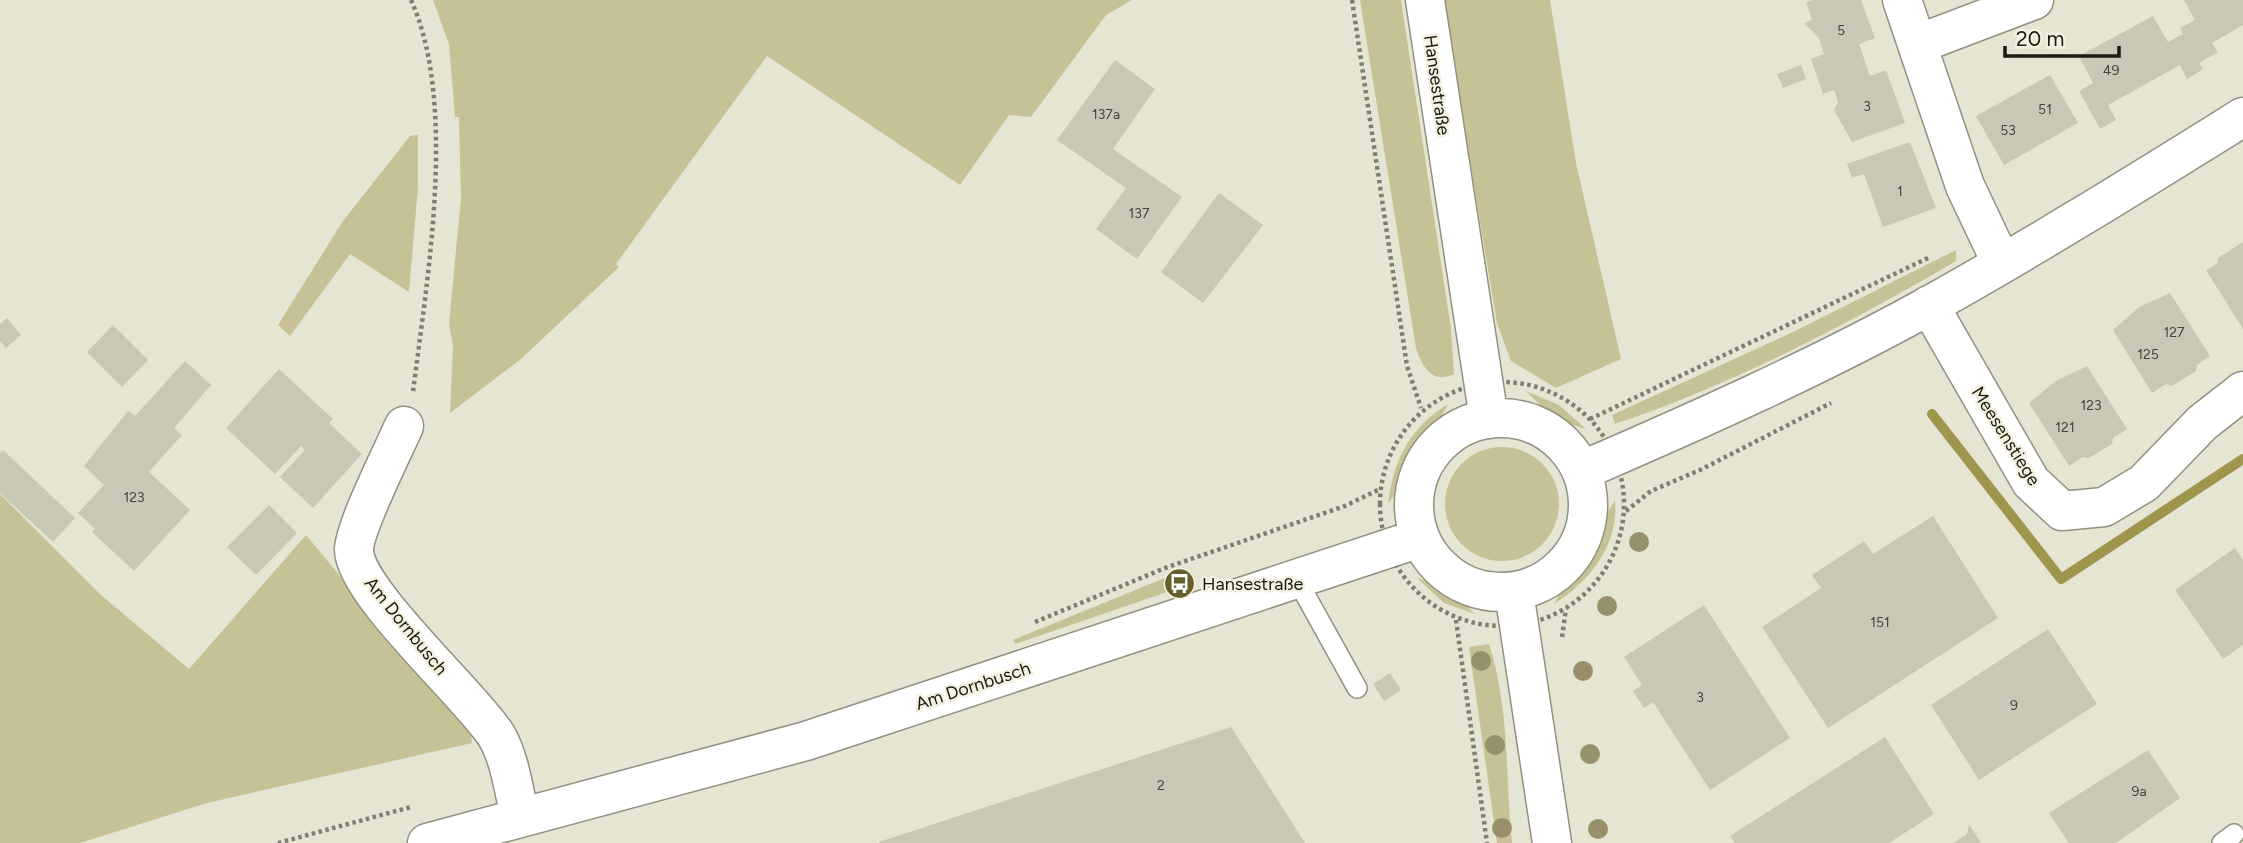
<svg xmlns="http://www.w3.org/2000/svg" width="2243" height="843" viewBox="0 0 2243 843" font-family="Figtree,sans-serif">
  <rect width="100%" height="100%" fill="#e6e4d2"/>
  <path fill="#c7c296" d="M433 0H1132L1106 15 1031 117 1009 115 960 185 767 56 616 264 619 267 521 359 450 413 453 346 449 324 461 198 459 117H455L449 44Z
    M1360 0H1401L1451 329 1454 374C1432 385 1422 366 1416 348Z
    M1443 0H1550L1576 163 1621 359 1556 388 1511 361 1497 323Z
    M418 135V187L409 292 350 254 290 336 278 325 343 221 410 136Z
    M1956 250V261C1850 323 1732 385 1615 424L1612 415 1793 332Z
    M1526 391 1559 405 1586 429 1554 419Z
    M1448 404C1440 422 1427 434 1417 450 1407 468 1401 487 1388 504 1393 461 1410 427 1448 404Z
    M1445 504a57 57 0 1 1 114 0a57 57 0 1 1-114 0Z
    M0 494 101 595 189 669 306 535 471 734 472 743 207 803 80 843H0Z
    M1615 501C1619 545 1589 582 1554 604 1563 586 1577 574 1587 557 1598 539 1602 518 1615 501Z
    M1416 577 1453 593 1475 614 1444 603Z
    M1165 578 1170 591 1015 644 1013 640Z
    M1489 644C1510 709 1505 775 1512 843H1497L1469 647Z"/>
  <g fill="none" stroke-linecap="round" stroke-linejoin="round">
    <path stroke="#9f964e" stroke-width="10" d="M1932 414 2061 579 2243 459"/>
  </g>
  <path fill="#c9c7b5" d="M1812 0H1861L1875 38 1859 44 1870 76 1886 70 1905 123 1852 142 1834 110 1838 102 1834 90 1823 94 1811 59 1824 54 1819 38 1804 23 1812 20 1806 2Z
    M2184 0H2243V25L2212 43 2218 52 2199 63 2203 69 2187 79 2180 65 2108 105 2116 120 2100 129 2079 91 2093 83 2079 56 2153 16 2168 42 2183 34 2180 28 2195 20Z
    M1115 60 1155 89 1113 149 1182 197 1137 259 1096 229 1126 188 1057 140Z
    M1801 65 1806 79 1783 88 1777 74Z
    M2050 75 2078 123 2004 165 1976 116Z
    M1910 142 1936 208 1883 227 1864 174 1852 178 1847 164Z
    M1219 193 1263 225 1203 303 1161 272Z
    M2243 242V329L2206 270 2217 264 2218 258Z
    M2170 293 2210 356 2197 365 2196 371 2172 386 2166 384 2152 393 2113 330 2139 307Z
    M7 318 21 335 6 348 0 341V324Z
    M113 325 148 360 122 387 87 352Z
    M185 361 211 385 174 428 182 435 149 472 190 510 134 571 92 532 95 529 78 513 104 485 84 466 128 411 135 416Z
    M2087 366 2127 429 2113 438 2112 444 2089 458 2083 457 2069 466 2029 403 2056 381Z
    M279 369 333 419 329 423 362 454 313 508 280 477 305 450 301 446 275 474 226 428Z
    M3 450 75 518 53 542 0 493V453Z
    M269 505 297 533 256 575 227 547Z
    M1933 516 1998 618 1828 728 1762 627 1821 588 1812 575 1864 541 1873 554Z
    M2235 548 2243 560V645L2223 659 2175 590Z
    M1704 605 1790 738 1710 790 1653 702 1644 708 1633 691 1642 685 1624 657Z
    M2048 629 2097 704 1979 780 1931 705Z
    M1390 673 1401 690 1384 701 1373 684Z
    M1231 727 1305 843H879V842Z
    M1885 737 1934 814 1889 843H1735L1730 836Z
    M2148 750 2180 798 2116 843H2069L2049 813Z
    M1969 824 1981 843H1953L1967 834Z"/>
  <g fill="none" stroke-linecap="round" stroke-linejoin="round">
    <defs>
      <path id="lane" d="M1297 580 1357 688
        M2222 843 2234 834"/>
      <path id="street" d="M1902 0 1965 186 2001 262
        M1918 44 2034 0
        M1929 305 2031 482 2062 511 2104 507 2144 483 2202 423 2243 391
        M404 426C393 451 354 528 354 550 354 591 470 695 496 735 510 758 514 792 520 817"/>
      <path id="secondary" d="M1425 0 1489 419
        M1414 505a87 87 0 1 1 174 0a87 87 0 1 1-174 0Z
        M1581 471C1699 420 1818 367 1930 305 2036 246 2140 181 2243 117
        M1514 592 1552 843
        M427 843 806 741 1420 538"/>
    </defs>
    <use href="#lane" stroke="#939181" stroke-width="22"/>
    <use href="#street" stroke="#939181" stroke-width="41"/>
    <use href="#secondary" stroke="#939181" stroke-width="41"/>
    <path stroke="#807e72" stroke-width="4.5" stroke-dasharray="3.5 3.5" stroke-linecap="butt" d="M411 0C458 104 427 279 413 392
      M1352 0 1407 366 1421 408
      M1380 504a122 122 0 1 1 244 0a122 122 0 1 1-244 0Z
      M1590 419 1930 257
      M1626 511 1651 491 1700 470 1831 403
      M1456 620 1487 843
      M1035 622 1165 568 1345 506 1380 489
      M1562 637 1566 609
      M278 843 411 807"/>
    <use href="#lane" stroke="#fff" stroke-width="19"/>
    <use href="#street" stroke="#fff" stroke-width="38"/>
    <use href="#secondary" stroke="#fff" stroke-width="38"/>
  </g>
  <g fill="#96916a">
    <circle cx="1639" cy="542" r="10"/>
    <circle cx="1607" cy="606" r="10"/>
    <circle cx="1481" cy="661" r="10"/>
    <circle cx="1583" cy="671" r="10"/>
    <circle cx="1495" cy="745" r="10"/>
    <circle cx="1590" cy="754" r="10"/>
    <circle cx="1502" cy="828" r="10"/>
    <circle cx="1598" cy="829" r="10"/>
  </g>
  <defs>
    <symbol id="bus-disc" viewBox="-11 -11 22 22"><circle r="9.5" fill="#665f2c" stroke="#f4f2df"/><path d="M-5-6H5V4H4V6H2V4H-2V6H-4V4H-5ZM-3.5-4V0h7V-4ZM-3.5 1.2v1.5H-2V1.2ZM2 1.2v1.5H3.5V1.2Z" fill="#fff"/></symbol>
  </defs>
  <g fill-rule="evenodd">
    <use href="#bus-disc" x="1162" y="566" width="35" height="35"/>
  </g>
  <g text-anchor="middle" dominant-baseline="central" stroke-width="5" stroke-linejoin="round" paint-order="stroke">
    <g font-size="14" fill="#46443c">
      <text x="1841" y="30">5</text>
      <text x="2111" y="70">49</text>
      <text x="1867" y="106">3</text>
      <text x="2045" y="109">51</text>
      <text x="1106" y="114">137a</text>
      <text x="2008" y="130">53</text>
      <text x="1900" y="191">1</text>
      <text x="1139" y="213">137</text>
      <text x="2174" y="332">127</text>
      <text x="2148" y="354">125</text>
      <text x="2091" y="405">123</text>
      <text x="2065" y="427">121</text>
      <text x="134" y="497">123</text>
      <text x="1880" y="622">151</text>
      <text x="1700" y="697">3</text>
      <text x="2014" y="705">9</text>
      <text x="1161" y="785">2</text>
      <text x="2139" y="791">9a</text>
    </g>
    <g font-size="18" fill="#1a1913" stroke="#f4f2df">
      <text transform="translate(1437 85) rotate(82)">Hansestraße</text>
      <text transform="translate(2006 436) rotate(58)">Meesenstiege</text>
      <text transform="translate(406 626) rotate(51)">Am Dornbusch</text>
      <text transform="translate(973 686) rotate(-18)">Am Dornbusch</text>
    </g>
    <g font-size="18" fill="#1a1913" stroke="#f4f2df" text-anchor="start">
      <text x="1202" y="584">Hansestraße</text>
    </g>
  </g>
  <path d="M2005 46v10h114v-10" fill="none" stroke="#1a1913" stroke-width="3.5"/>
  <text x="2016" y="46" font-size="21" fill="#1a1913" stroke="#f4f2df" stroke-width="5" paint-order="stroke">20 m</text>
</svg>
